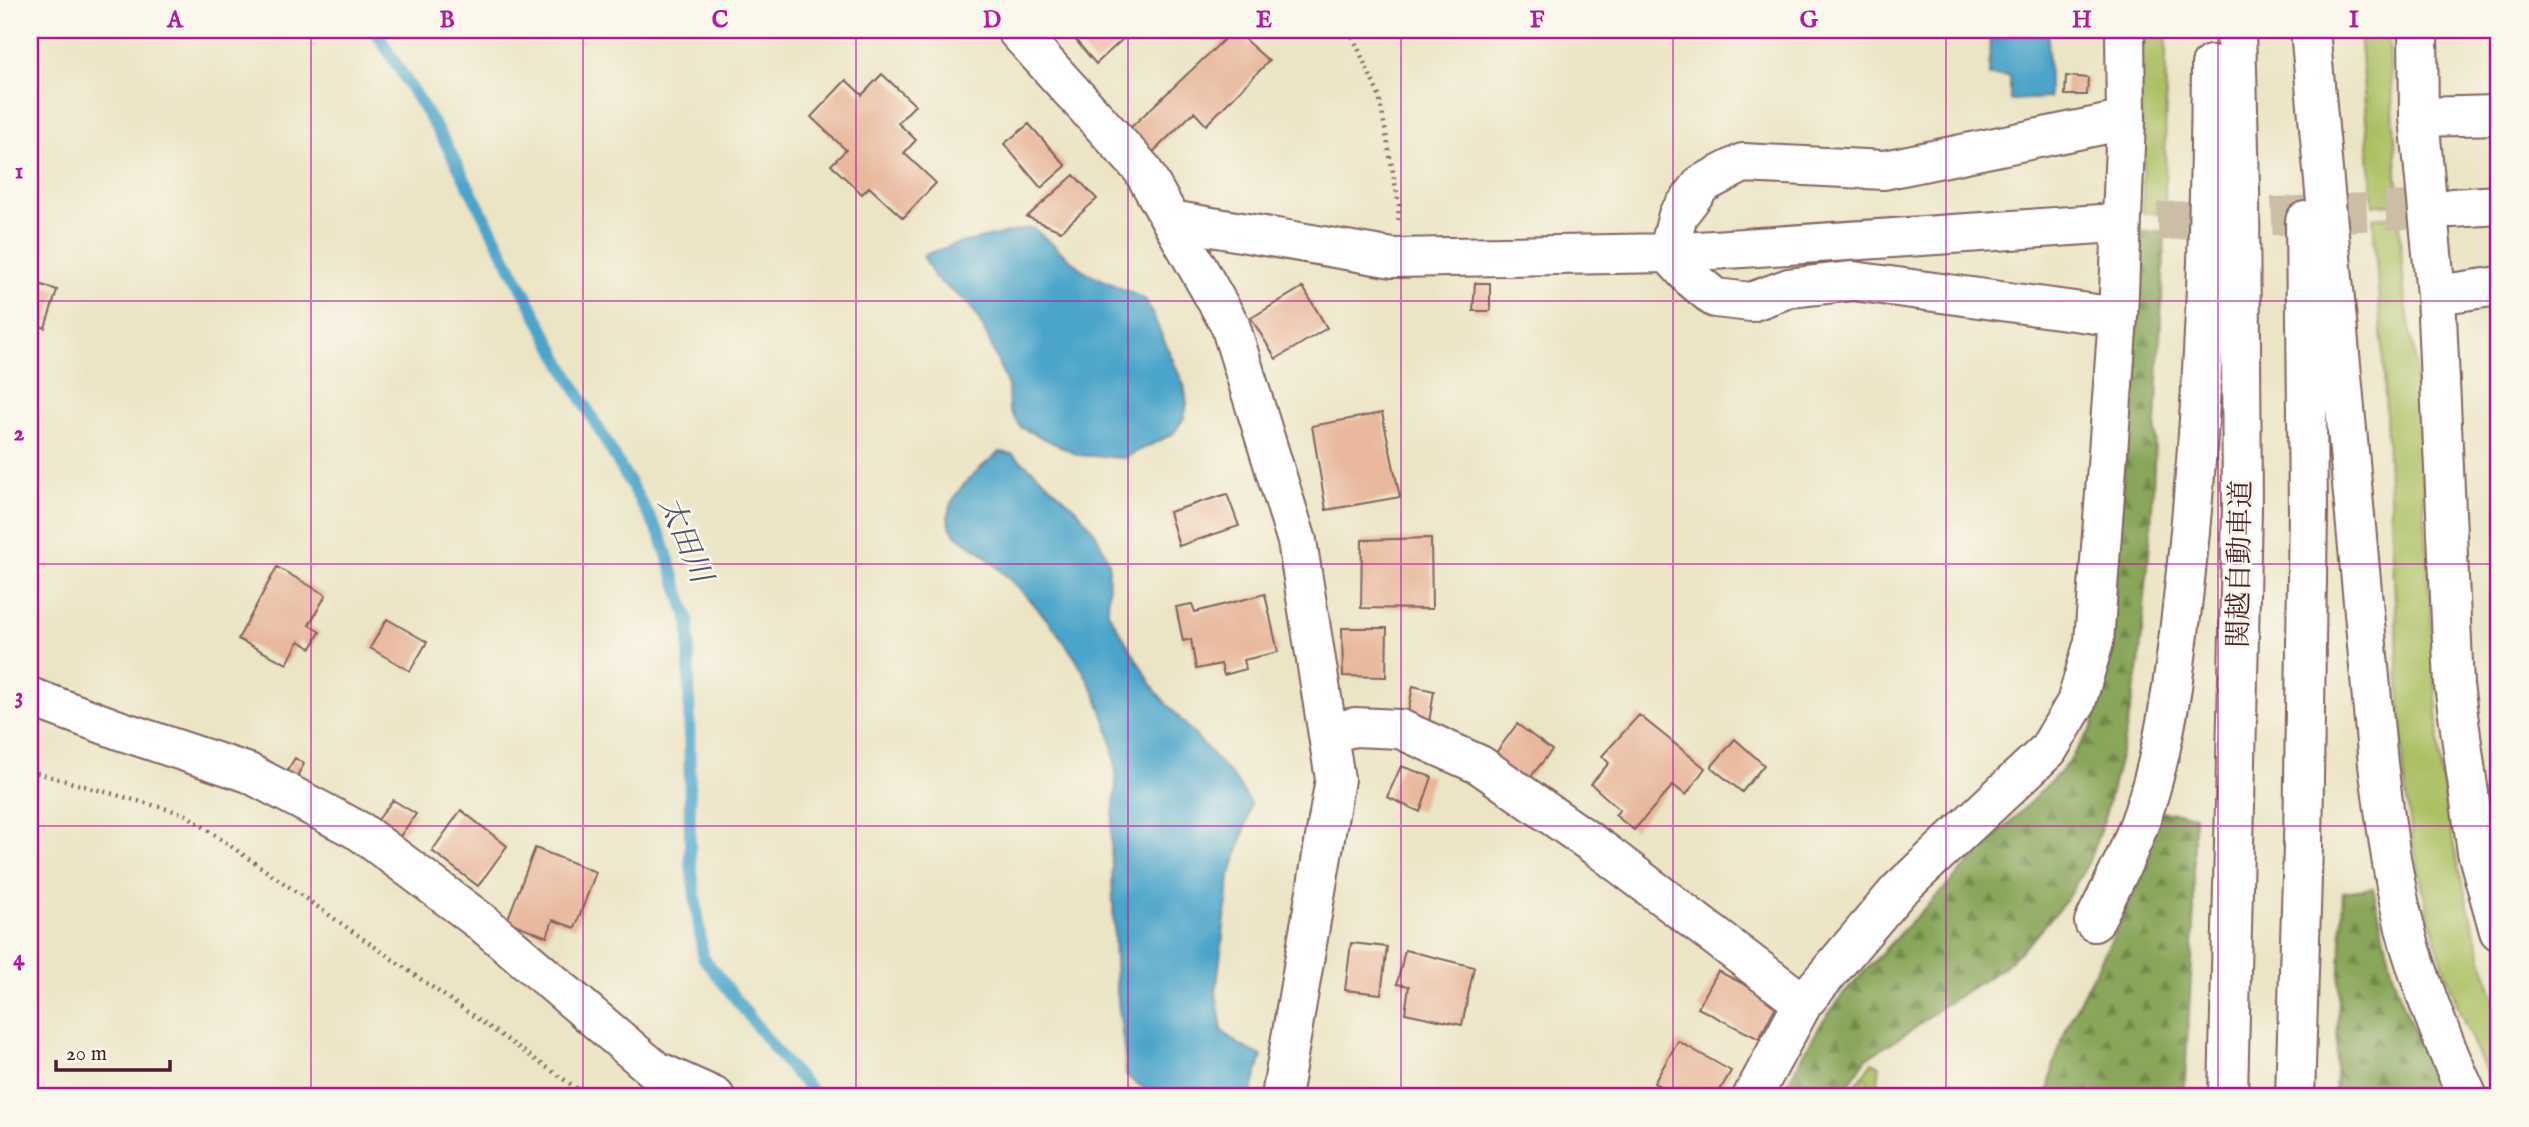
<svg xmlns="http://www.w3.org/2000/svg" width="2529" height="1127" viewBox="0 0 2529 1127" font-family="'IM FELL English','Noto Serif JP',serif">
  <defs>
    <pattern id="forest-firs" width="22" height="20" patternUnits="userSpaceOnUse" patternTransform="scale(1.75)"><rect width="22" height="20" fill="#89a65a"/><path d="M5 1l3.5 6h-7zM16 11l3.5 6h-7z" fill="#72874b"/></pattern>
    <pattern id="park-crowns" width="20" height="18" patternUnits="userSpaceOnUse" patternTransform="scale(1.75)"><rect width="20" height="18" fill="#acc064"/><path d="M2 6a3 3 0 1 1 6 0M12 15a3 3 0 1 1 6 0" fill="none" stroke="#8e9b53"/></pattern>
  </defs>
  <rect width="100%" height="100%" fill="#fbf7ec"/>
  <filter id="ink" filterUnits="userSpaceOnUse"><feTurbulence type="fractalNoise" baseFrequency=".0143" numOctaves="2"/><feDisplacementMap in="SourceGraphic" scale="14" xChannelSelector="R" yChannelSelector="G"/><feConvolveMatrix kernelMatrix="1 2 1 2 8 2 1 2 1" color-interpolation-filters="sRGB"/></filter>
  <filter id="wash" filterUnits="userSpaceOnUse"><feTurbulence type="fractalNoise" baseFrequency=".00686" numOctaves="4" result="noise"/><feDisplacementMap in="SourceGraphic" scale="28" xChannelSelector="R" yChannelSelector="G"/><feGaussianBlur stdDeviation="1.57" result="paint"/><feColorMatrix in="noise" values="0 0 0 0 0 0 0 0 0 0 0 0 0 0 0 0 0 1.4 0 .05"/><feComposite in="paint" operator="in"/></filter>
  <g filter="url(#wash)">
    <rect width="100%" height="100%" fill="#ebe4c5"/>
    <path fill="#acc064" stroke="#7b7048" stroke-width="2" d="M2136 30H2166L2165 212 2143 213V147Z
      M2359 30H2388L2399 204 2373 205Z
      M2399 216 2404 293 2415 358 2441 775 2453 842 2471 918 2491 990 2499 1006V1097C2444 992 2419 896 2404 779L2383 357 2373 218Z"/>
    <path fill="url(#forest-firs)" stroke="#6a6242" stroke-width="2" d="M2165 231 2151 530 2139 666 2126 732 2104 820 2088 863 2065 902 2032 940 2001 969 1940 1008 1910 1031 1867 1058 1840 1097H1779L1821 1024 1843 995 1902 931 2063 769 2092 728 2109 665 2142 232Z
      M2159 811 2194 815V928L2184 1097H2048C2054 1033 2093 980 2120 923 2136 888 2146 848 2159 811Z
      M2373 888 2396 986 2440 1097H2335L2343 892Z"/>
    <path fill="url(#park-crowns)" stroke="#7b7048" stroke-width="2" d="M1872 1062 1880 1066 1876 1097H1848Z"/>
    <path fill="#4ca4c9" stroke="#4b627a" stroke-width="2" d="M1990 30H2048L2049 98 2010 100V76H1989Z
      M1029 228H1033L1084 271 1146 300 1184 385 1187 403 1184 418 1173 434 1124 458 1078 455 1020 427 1009 409 1008 386 988 338 975 312 965 301 935 278 923 255 957 244Z
      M1000 452 1012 454 1033 470 1077 510 1096 534 1109 562 1108 612 1157 693 1236 781 1250 803 1248 819 1230 877 1216 992 1222 1031 1241 1046 1262 1056 1250 1097C1209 1097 1156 1105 1126 1075 1125 1037 1115 999 1115 959 1114 921 1112 882 1111 843 1111 820 1117 797 1116 774 1113 726 1093 682 1065 643 1042 610 1012 581 982 553 974 546 959 540 953 531 933 504 982 466 1000 452Z"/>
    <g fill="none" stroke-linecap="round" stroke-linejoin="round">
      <path stroke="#4ca4c9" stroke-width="12" d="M375 30 446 144 570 379 661 537 689 621 690 857 703 957 784 1061 818 1097"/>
    </g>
    <g id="blocks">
      <path fill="#e8b79c" d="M1067 30H1119L1125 37 1096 64Z
        M1234 30 1269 61 1206 125 1194 112 1150 155 1128 130Z
        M882 74 915 105 898 123 916 140 904 153 936 183 903 218 869 187 862 194 831 165 846 150 811 117 846 80 862 95Z
        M2066 76 2088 78 2087 95H2065Z
        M1029 124 1066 166 1041 188 1004 144Z
        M1074 175 1097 199 1061 231 1027 217Z
        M30 281 57 290 45 328 30 322Z
        M1475 283H1490V311H1473Z
        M1303 287 1327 328 1276 359 1251 318Z
        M1382 413 1400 497 1326 510 1312 426Z
        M1227 494 1239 526 1179 546 1169 512Z
        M1431 538 1432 609 1361 608 1362 540Z
        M277 567 326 595 309 625 320 632 311 648 299 641 287 664 238 639Z
        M1265 594 1278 652 1244 660 1246 669 1224 675 1221 664 1196 669 1191 639 1183 641 1176 607 1192 604 1195 612Z
        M387 619 427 642 410 671 370 648Z
        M1342 628H1387L1386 677 1343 676Z
        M1413 686 1434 691 1429 723 1407 718Z
        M1639 715 1705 768 1686 795 1673 785 1634 830 1615 815 1620 810 1591 784 1609 763 1602 756Z
        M1517 724 1552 750 1524 785 1490 761Z
        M1735 739 1764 765 1742 792 1711 767Z
        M295 758 304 764 289 789 280 782Z
        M1401 766 1432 777 1420 812 1387 797Z
        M393 800 416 814 390 850 368 833Z
        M461 810 507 846 478 886 432 851Z
        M535 848 596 872 575 928 553 920 547 937 507 921Z
        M1351 943 1387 947 1381 994 1345 990Z
        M1405 950 1474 967 1462 1025 1405 1013 1409 986 1397 984Z
        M1718 971 1778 1002 1759 1039 1698 1008Z
        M1678 1041 1731 1071 1716 1097H1680L1654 1083Z"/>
    </g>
  </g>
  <g filter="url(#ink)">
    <use href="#blocks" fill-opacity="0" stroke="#826461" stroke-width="2"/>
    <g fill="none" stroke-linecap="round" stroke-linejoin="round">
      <path stroke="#cbbda6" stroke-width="38" stroke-dasharray="38 19" stroke-linecap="butt" d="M2101 224 2452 208"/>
      <defs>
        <path id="minor" d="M2418 30 2419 117 2436 295 2454 685 2477 852 2499 931
          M2419 117 2499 115
          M2452 208 2499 205
          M1171 220 1393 258 1668 253 2101 224
          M1668 253 1678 215 1702 184 1743 163 1884 170 2126 120
          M1668 253 1691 278 1715 298 1751 302 1789 288 1853 281 2118 317
          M2436 295 2499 286
          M1329 733 1355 727 1400 729 1480 765 1604 852 1803 1003
          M1752 1097 1803 1003 1898 891 2048 750 2076 703 2094 642 2118 317 2126 120 2125 30"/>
        <path id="tertiary" d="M30 697 119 730 249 773 361 832 484 924 655 1070 715 1097"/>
        <path id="secondary" d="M1016 30 1142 169 1230 325 1297 541 1335 779 1281 1097"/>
        <path id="motorway" d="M2310 30 2378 764C2386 824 2393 885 2409 943 2425 996 2445 1047 2468 1097
          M2094 922C2114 882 2134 844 2147 801 2171 724 2178 642 2187 562 2204 397 2210 231 2211 65
          M2228 1097 2242 509 2240 188 2236 30
          M2295 1097 2303 846 2308 510 2305 221"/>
      </defs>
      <use href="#minor" stroke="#826461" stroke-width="42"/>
      <use href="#tertiary" stroke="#826461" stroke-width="42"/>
      <use href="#secondary" stroke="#826461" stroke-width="42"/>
      <use href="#motorway" stroke="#826461" stroke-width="42"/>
      <path stroke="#826461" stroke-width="4.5" stroke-dasharray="2 5" stroke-linecap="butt" d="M1350 30 1379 96 1399 205 1398 220
        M30 771 185 814 589 1097"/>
      <use href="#minor" stroke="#fff" stroke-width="38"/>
      <use href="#tertiary" stroke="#fff" stroke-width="38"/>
      <use href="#secondary" stroke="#fff" stroke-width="38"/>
      <use href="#motorway" stroke="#fff" stroke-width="38"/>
    </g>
  </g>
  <path fill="none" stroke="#b5179e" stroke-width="2" stroke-opacity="0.55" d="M311 30V1097M583 30V1097M856 30V1097M1128 30V1097M1401 30V1097M1673 30V1097M1946 30V1097M2218 30V1097M30 301H2499M30 564H2499M30 826H2499"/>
  <g text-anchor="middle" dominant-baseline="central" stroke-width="5" stroke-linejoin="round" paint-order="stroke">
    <g font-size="28" fill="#4a1f2b" stroke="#fbf7ec">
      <text transform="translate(2241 564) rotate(-89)">関越自動車道</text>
    </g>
    <g font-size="30" font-style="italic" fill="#4b546a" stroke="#fbf7ec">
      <text transform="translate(684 540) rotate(67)">太田川</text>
    </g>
  </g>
  <rect width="2529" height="1127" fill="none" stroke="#fbf7ec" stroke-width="77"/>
  <path d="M56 1060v10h114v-10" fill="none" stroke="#4a1f2b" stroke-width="3.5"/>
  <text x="66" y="1060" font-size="21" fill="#4a1f2b" stroke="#fbf7ec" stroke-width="5" paint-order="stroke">20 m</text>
  <rect x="38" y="38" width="2452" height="1050" fill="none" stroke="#b5179e" stroke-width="2.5"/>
  <g font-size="23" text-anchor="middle" font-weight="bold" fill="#b5179e">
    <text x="175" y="27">A</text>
    <text x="447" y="27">B</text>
    <text x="720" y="27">C</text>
    <text x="992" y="27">D</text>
    <text x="1264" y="27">E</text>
    <text x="1537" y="27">F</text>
    <text x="1809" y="27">G</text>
    <text x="2082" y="27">H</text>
    <text x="2354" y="27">I</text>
    <text x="19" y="178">1</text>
    <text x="19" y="440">2</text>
    <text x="19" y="703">3</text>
    <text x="19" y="965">4</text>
  </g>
</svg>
